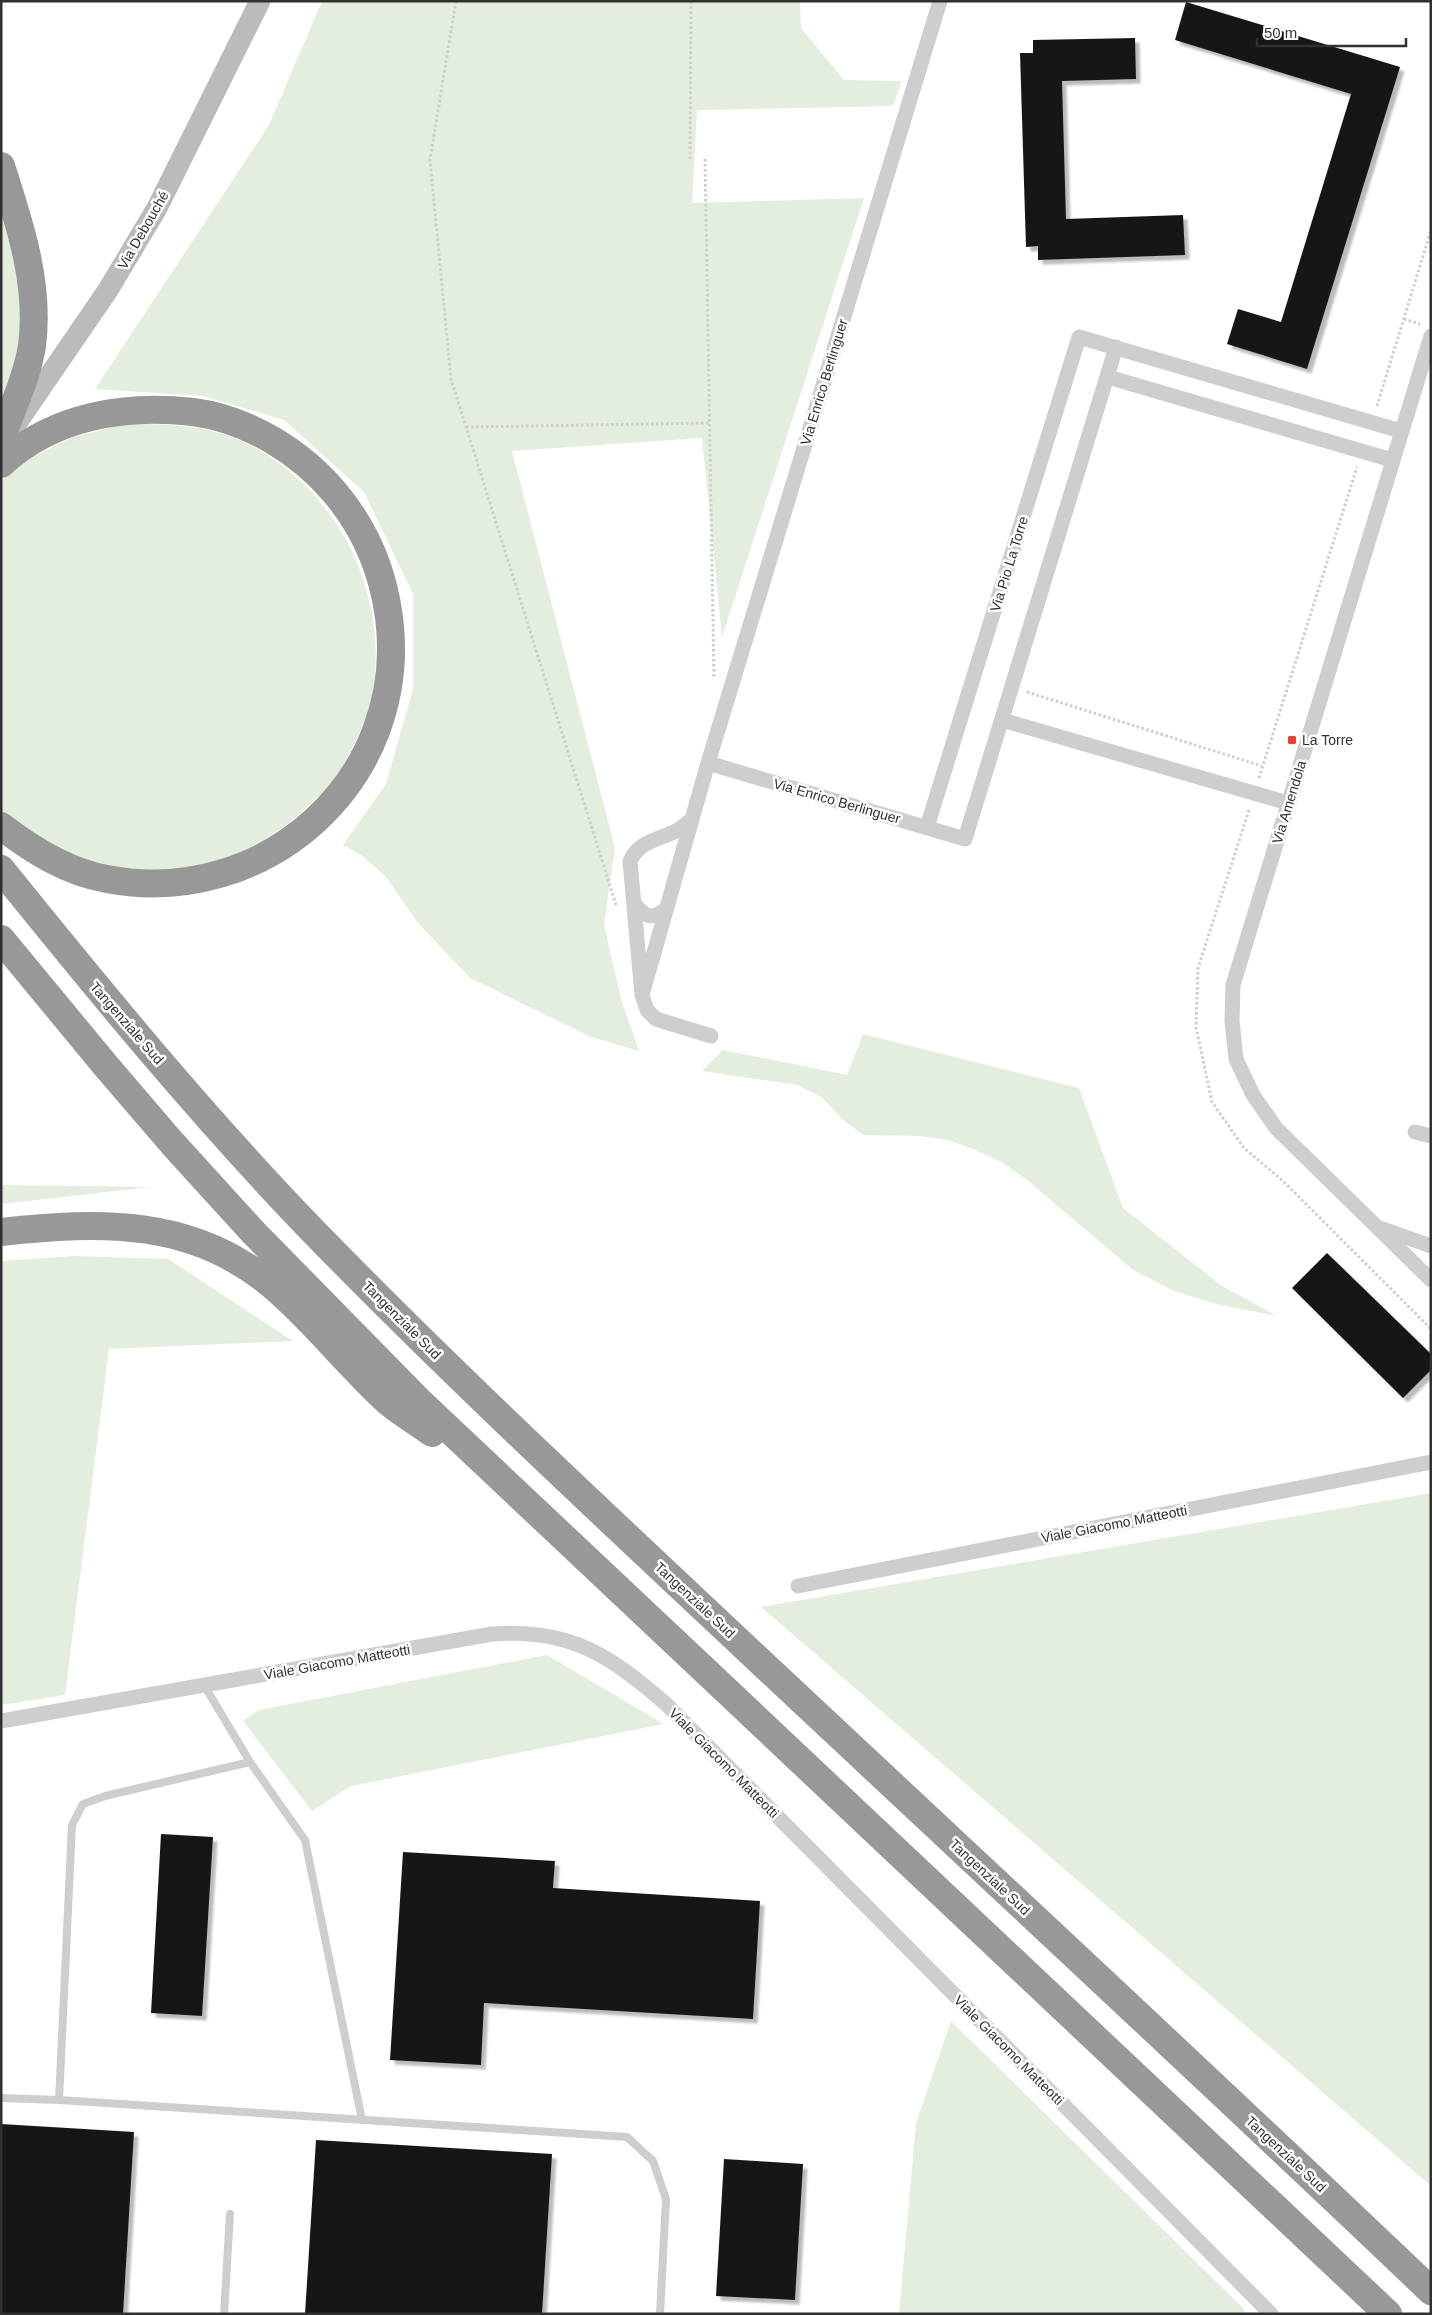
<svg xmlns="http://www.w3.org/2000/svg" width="1432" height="2315" viewBox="0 0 1432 2315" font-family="Arial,sans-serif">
  <defs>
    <filter id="shadow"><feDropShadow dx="4.5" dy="4.5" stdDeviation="1" flood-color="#0004"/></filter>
  </defs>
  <rect width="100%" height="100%" fill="#fff"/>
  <path fill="#e4eede" d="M322 1H800L801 28 844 80 902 81 893 106 697 110 692 203 864 198 722 637 702 438 512 451 615 848 604 924 621 999 639 1051 589 1036 470 978 418 923 386 877 364 857 343 845 386 784 413 689V594L364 492 284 420 203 396 95 389 269 125Z
    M1 215 16 265 23 332 16 366 1 406Z
    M125 424C158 424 191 424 223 434 332 471 396 594 370 705 366 723 344 767 332 782 327 789 320 795 313 801 238 878 130 890 37 839 24 832 13 820 1 811V482L20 463 73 437Z
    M863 1034 1079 1088 1123 1208 1222 1286 1277 1316 1216 1304 1174 1291 1133 1270 1027 1180 1003 1163 976 1150 948 1140 920 1136 863 1135 841 1118 822 1097 797 1085 702 1071 723 1050 847 1075Z
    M1 1185 151 1187 1 1204Z
    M74 1256 168 1259 293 1341 109 1349 65 1695 1 1705V1261Z
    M1431 1493V2186L761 1607Z
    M547 1655 664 1724 351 1786 312 1811 243 1721 259 1710Z
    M951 2021 1242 2307 1246 2314H899L916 2123Z"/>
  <path fill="#181818" filter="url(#shadow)" d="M1186 2 1400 67 1307 369 1227 344 1238 309 1281 322 1351 94 1175 40Z
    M1135 38 1136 79 1062 81 1066 219 1183 215 1185 255 1038 260V246L1026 247 1020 53H1033V40Z
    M1327 1253 1431 1354V1370L1403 1398 1292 1288Z
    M161 1834 213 1837 202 2016 151 2013Z
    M403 1852 555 1861 553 1888 760 1901 753 2019 484 2003 481 2065 390 2060Z
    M1 2124 134 2132 123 2314H1Z
    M316 2140 552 2154 542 2314H305Z
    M724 2159 803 2164 795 2300 716 2296Z"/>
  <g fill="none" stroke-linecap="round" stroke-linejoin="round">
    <path stroke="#cecece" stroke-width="3" stroke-dasharray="2.5 2.5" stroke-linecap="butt" d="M456 1 430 160 451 379 616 905
      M690 159 691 1
      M705 159 714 679
      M1404 319 1420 324
      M1377 406 1431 230
      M466 427 710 423
      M1027 692 1262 766
      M1259 778 1357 467
      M1249 810 1198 968 1196 1027 1212 1102 1244 1148 1283 1181 1431 1329"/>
    <path stroke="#cecece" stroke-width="8" d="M250 1762 305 1840 362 2120
      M1 2098 59 2100 627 2137 653 2161 666 2199 660 2314
      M59 2100 72 1825 83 1804 105 1796 250 1762 204 1685
      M224 2314 230 2214"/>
    <path stroke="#cecece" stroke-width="15" d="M1431 336 1233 985 1232 1021 1236 1059 1253 1095 1276 1128 1431 1280
      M1108 377 1392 460
      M1002 720 1288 803
      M708 763 965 839 1116 347
      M692 819C687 823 682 828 676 831 658 840 639 841 630 861L642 995 647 1010 656 1019 711 1036
      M927 827 1079 337 1401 431
      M634 903C645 917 652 921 667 908
      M642 995 708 763 940 1
      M1415 1132 1431 1136
      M1380 1228 1431 1246
      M798 1586 1431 1462
      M1 1721 492 1634C569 1628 610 1655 666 1704L1271 2314"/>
    <path stroke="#bbb" stroke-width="21" d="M10 433 108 290 157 208 260 1"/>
    <path stroke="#989898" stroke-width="28" d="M1 166C20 225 40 284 32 346 27 377 12 409 1 438
      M1 464C53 416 125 404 193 412 248 419 301 452 336 494 365 529 383 572 389 617 410 780 265 909 107 879 67 872 32 850 1 826
      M1 869C101 993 202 1116 312 1230 458 1380 613 1523 765 1666 987 1874 1211 2081 1431 2291
      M1 939 106 1066 172 1143 254 1233 420 1402 1388 2314
      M1 1232C100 1221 194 1218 274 1287 314 1321 347 1364 386 1400 400 1412 417 1422 432 1433"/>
  </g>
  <rect fill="#ed402d" stroke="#fff" stroke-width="2" x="1287" y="735" width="10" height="10" rx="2.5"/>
  <g text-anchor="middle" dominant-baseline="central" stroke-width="5" stroke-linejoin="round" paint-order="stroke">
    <g font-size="14" fill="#313131" stroke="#fff">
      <text transform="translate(143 230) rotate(-60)">Via Debouché</text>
      <text transform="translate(824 382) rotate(-73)">Via Enrico Berlinguer</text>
      <text transform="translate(1009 564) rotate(-73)">Via Pio La Torre</text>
      <text transform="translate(837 801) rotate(16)">Via Enrico Berlinguer</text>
      <text transform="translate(1289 802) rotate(-73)">Via Amendola</text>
      <text transform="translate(127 1023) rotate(49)">Tangenziale Sud</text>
      <text transform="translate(402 1320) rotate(45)">Tangenziale Sud</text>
      <text transform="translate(1114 1524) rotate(-11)">Viale Giacomo Matteotti</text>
      <text transform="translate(695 1600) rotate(43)">Tangenziale Sud</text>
      <text transform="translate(337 1662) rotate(-10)">Viale Giacomo Matteotti</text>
      <text transform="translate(724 1763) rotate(45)">Viale Giacomo Matteotti</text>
      <text transform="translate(990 1877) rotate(43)">Tangenziale Sud</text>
      <text transform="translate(1009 2050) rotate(45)">Viale Giacomo Matteotti</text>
      <text transform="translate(1286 2154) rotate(43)">Tangenziale Sud</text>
    </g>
    <g font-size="14" fill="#313131" stroke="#fff" text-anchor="start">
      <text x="1302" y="740">La Torre</text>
    </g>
  </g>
  <rect width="1432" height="2315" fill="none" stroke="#313131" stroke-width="5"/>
  <path d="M1257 38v8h149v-8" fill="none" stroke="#313131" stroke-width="2.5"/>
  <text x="1264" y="38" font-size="15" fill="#313131" stroke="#ffffff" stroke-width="4" paint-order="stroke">50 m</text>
</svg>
